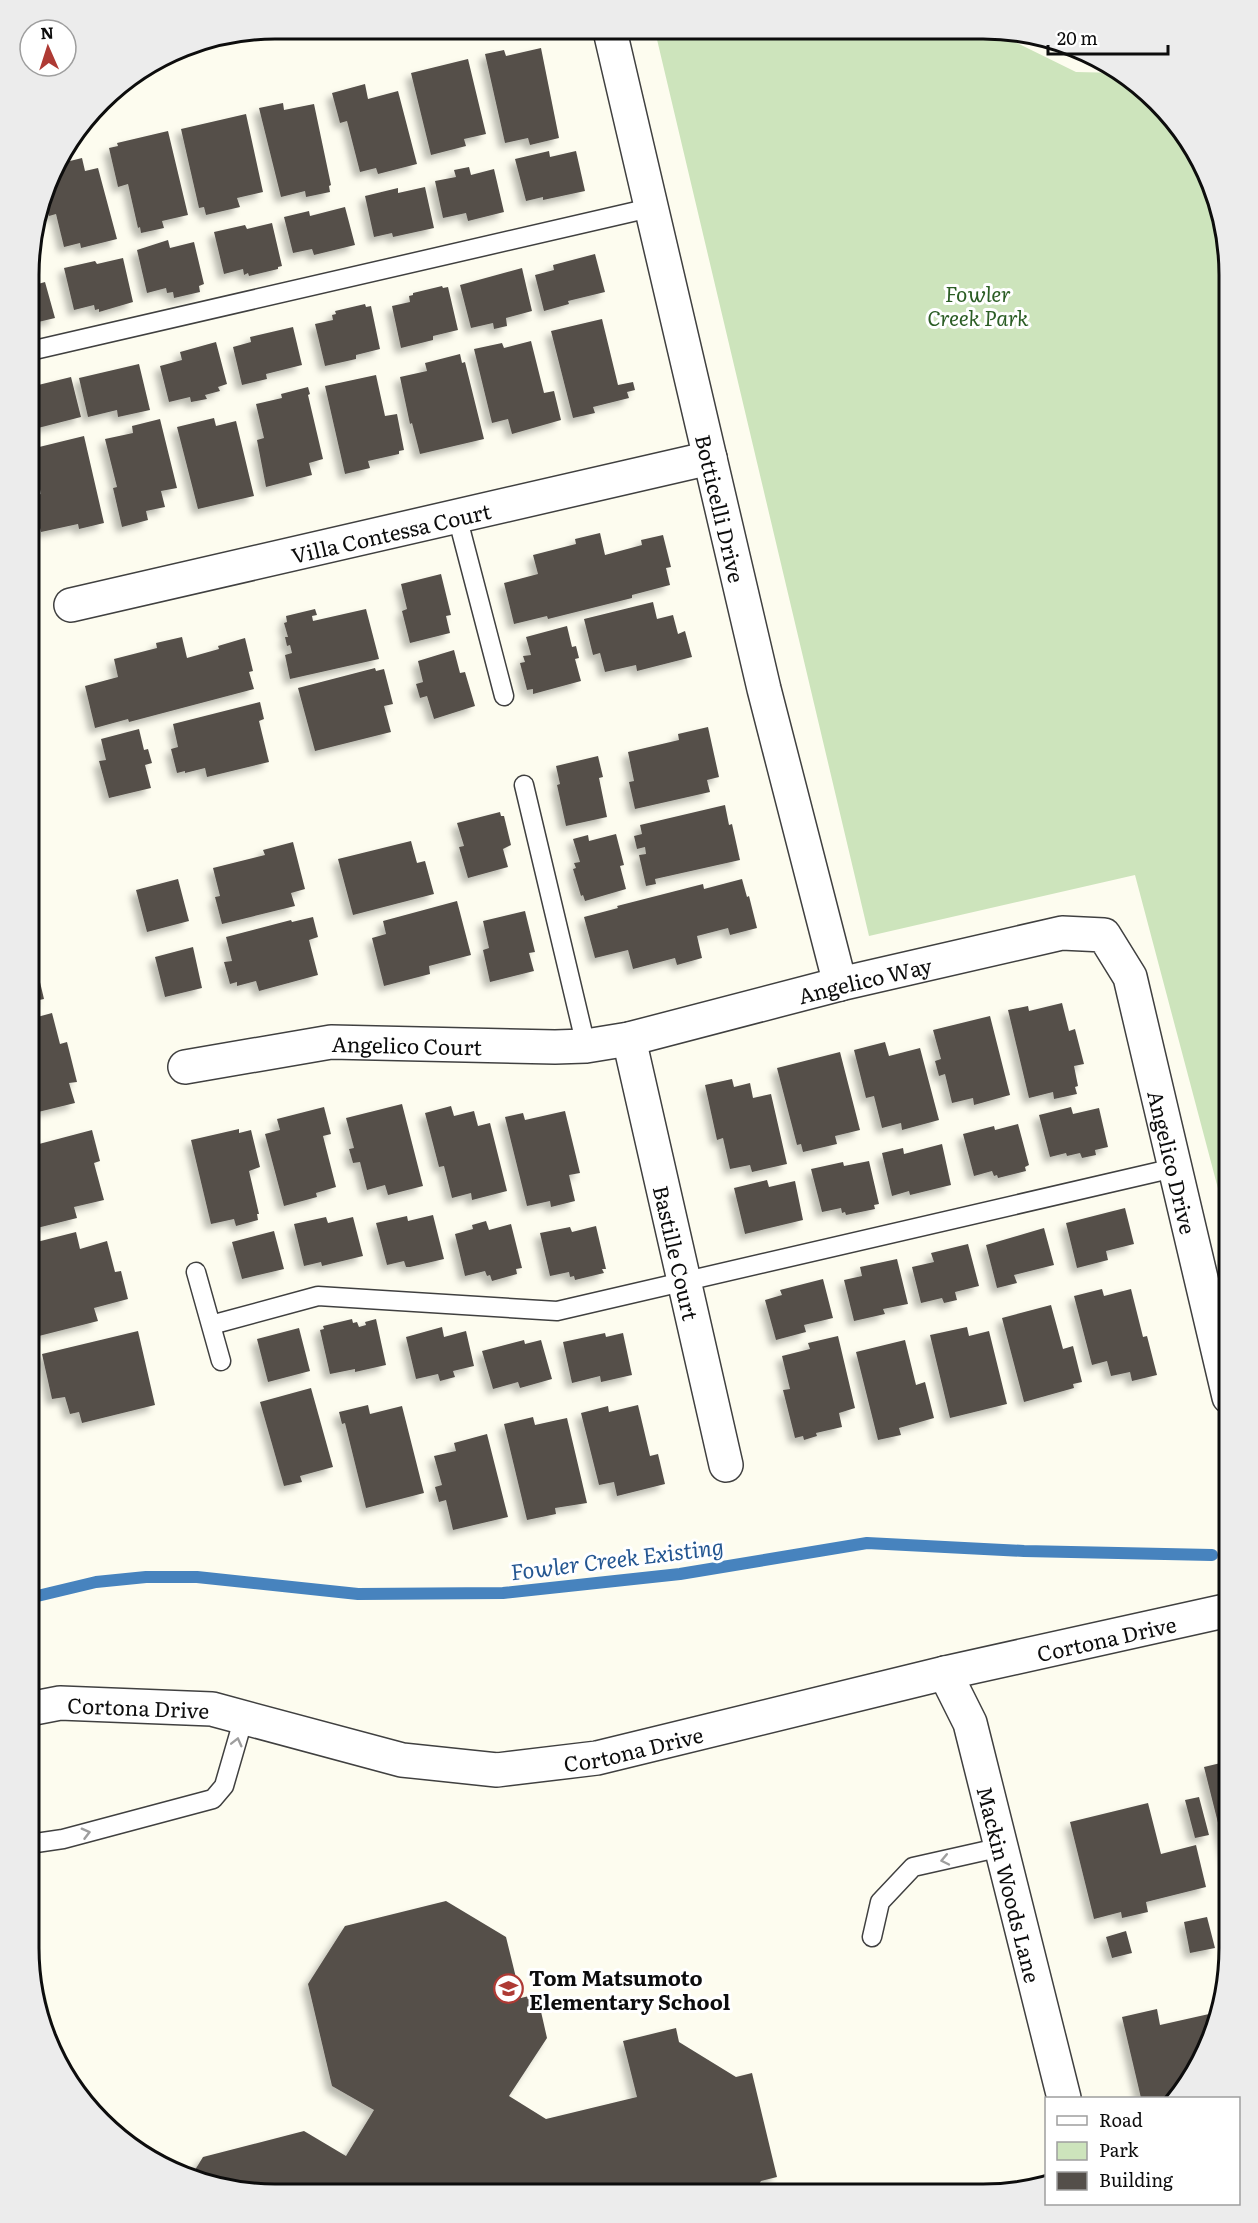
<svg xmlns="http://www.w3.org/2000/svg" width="1258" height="2223" viewBox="0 0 1258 2223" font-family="Literata,serif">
  <defs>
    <filter id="shadow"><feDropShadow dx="-5.5" dy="5.5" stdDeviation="3" flood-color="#0004"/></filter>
  </defs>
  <rect width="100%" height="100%" fill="#fdfcef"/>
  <path fill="#cde4bc" d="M655 31 997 33 1076 72 1121 73 1145 89 1188 138 1216 195 1229 275V1230L1135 875 869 936Z"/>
  <path fill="#deeccc" d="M43 1984 65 2075 42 2028 35 1986Z"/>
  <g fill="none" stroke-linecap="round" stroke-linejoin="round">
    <path stroke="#4783be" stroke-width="12" d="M29 1598 96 1582 146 1577H197L358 1594 503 1593 680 1574 867 1543 1024 1551 1212 1555"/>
  </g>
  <path fill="#544f4a" filter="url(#shadow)" d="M541 48 559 138 530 145 528 138 505 143 485 54 504 50 506 56Z
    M468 59 486 134 464 139 466 146 431 155 411 73Z
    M365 84 368 99 398 91 417 164 378 174 376 168 360 172 347 121 340 123 332 93Z
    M283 103 284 110 314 104 331 185 329 186 330 192 306 197 305 191 281 197 259 108Z
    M246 114 263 192 237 198 240 207 206 215 204 207 199 208 181 129Z
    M168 131 188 215 162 221 164 228 141 233 140 227 138 228 128 184 118 187 109 148 118 146 117 143Z
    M549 151 550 157 576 151 585 191 543 200V197L526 201 515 159Z
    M82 158 85 171 98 168 117 239 81 248 80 243 64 247 56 214 49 216 44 198 54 165Z
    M469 167 471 175 494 169 504 212 468 221 466 213 443 218 435 181 456 177 454 170Z
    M425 187 434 228 393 237 392 233 374 237 365 196 398 188V193Z
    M345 207 355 245 314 255 312 249 293 253 284 217 309 211 310 216Z
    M272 223 282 266 278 267V269L249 276 248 273 244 275 243 269 224 274 214 232 245 225 247 229Z
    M32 238 36 254 31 255V243Z
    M168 240 170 248 194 242 204 284 199 286 200 292 174 298 173 292 167 293 166 288 147 293 137 250Z
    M595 254 605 292 568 301 569 304 544 311 535 275 554 270 553 265Z
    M123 258 133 302 99 312V309L95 310 94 305 74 310 64 268 95 261 97 264Z
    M522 268 532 311 506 318 507 326 494 329 493 323 471 328 460 285Z
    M45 282 55 318 30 324 31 286Z
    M442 286 443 288 448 287 458 330 433 336V340L401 348 392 306 410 302 409 296 413 295V293Z
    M365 304 366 307 371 306 380 349 356 355V359L325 366 315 324 333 320 332 315 336 314 335 311Z
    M602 319 618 385 633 382 635 390 627 392 629 398 593 407 595 413 573 418 551 331Z
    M293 327 302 365 266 374 267 379 242 385 233 347 251 342 250 337Z
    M531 341 544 393 554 391 561 420 512 434 508 419 492 423 474 349 502 343 504 348Z
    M216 342 227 384 218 387 220 391 205 395 207 399 191 402 190 397 169 402 160 366 182 360 180 352Z
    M460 354 462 363 465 362 484 439 420 454 412 423 410 424 400 377 427 371 425 363Z
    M139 364 150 410 118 417 117 410 88 417 79 378Z
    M376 375 385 416 397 414 404 450 399 451V454L368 461 370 468 345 474 325 386Z
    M71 377 81 417 38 428 30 397V387Z
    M308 387 310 394 308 395 323 459 309 463 312 475 266 487 257 440 264 438 256 404 282 398 281 394Z
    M214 418 216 426 236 421 254 496 198 509 177 427Z
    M160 419 177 488 161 491 165 507 146 511 148 520 122 527 113 488 117 487 105 439 133 433 132 426Z
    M84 436 104 523 79 529 78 524 41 532 32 496 41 494 31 449Z
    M600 533 605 555 642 545 641 540 663 535 671 567 666 568 670 585 632 595V598L548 619 547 616 514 624 504 583 538 574 533 555 576 544 575 539Z
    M441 574 451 615 446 616 450 633 410 643 402 611 407 609 401 584Z
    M653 602 657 619 673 615 678 634 685 631 692 657 637 671 636 665 605 672 600 653 593 655 584 619Z
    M315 609 317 615 312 616 313 621 366 609 379 659 290 679 285 655 292 653 290 645 287 646 285 637H288L284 623 287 622 286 616Z
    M567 626 572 647 576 646 579 658 575 659 581 681 533 694V689L527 690 520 663 525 662 523 656 531 655 526 637Z
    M182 637 187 658 219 649 218 646 245 638 253 671 249 672 254 689 129 722 128 719 95 728 85 686 118 677 114 659 157 648 156 643Z
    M454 650 460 673 465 672 475 706 434 719 427 696 420 698 416 684 423 682 418 661Z
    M375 668 376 671 384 669 393 704 384 706 391 732 315 751 298 688Z
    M260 702 264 719 259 721 269 762 207 777 205 768 185 773V771L177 773 171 749 178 747 173 724Z
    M708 727 719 777 707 780 710 792 635 809 629 782 634 781 628 752 679 740 678 734Z
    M139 729 144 750 148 749 152 763 145 765 151 788 109 798 99 761 106 760 101 739Z
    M598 756 603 777 599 778 607 817 566 826 557 785 560 784 556 766Z
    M725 805 729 825 732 824 740 860 655 879 656 884 646 886 639 855 646 854 645 847 637 849 634 836 642 834 640 825Z
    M500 812 501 816H504L511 845 503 849 508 867 468 878 459 847 464 846 457 823Z
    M616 834 624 865 620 866 626 889 585 901 583 895 581 896 573 869 576 868 574 863 580 862 573 839 588 835 589 841Z
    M411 841 417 863 425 861 434 894 353 915 338 859Z
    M293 842 305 889 291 893 295 906 222 924 215 897 220 896 213 868 265 855 263 850Z
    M178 879 189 921 147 932 136 890Z
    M742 879 747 897 749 896 757 928 730 935 728 928 697 936 702 958 677 965 675 958 633 969 628 950 595 958 584 917 618 908 617 906 703 884 704 889Z
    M457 901 471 955 429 966 430 974 384 986 372 938 386 934 383 921Z
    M525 911 535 952 529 953 534 971 490 982 483 950 489 948 483 921Z
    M313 917 318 937 309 940 318 975 259 991 256 981 237 986V982L230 984 224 962 232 961 226 937 291 920 292 922Z
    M30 940 44 999 30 1002Z
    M193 947 202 988 165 997 155 957Z
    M1062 1003 1069 1031 1075 1029 1084 1064 1074 1066 1078 1086 1075 1087 1077 1094 1054 1099 1053 1092 1029 1098 1008 1010 1028 1006 1029 1011Z
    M52 1013 60 1044 67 1042 77 1082 69 1083 75 1103 30 1114V1019Z
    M990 1016 1010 1095 974 1105 973 1098 952 1103 945 1074 939 1076 935 1061 941 1059 933 1030Z
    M885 1042 889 1056 920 1048 939 1120 902 1130 901 1123 882 1128 874 1096 866 1098 854 1050Z
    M840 1052 860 1130 835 1136 837 1144 803 1152 801 1144 797 1145 777 1068Z
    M732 1079 734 1087 750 1083 753 1098 771 1094 787 1164 752 1172 750 1165 730 1169 723 1138 717 1140 705 1085Z
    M402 1104 423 1186 388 1195 385 1185 367 1190 360 1162 353 1163 349 1149 354 1148 346 1118Z
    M451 1106 454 1116 474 1111 478 1126 490 1123 507 1191 472 1200 471 1193 452 1198 444 1166 439 1167 425 1113Z
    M324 1107 331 1134 323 1136 336 1187 316 1193 317 1197 284 1206 265 1134 280 1130 277 1119Z
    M1071 1107 1073 1114 1099 1108 1108 1147 1095 1150 1096 1155 1082 1158 1080 1153 1067 1156 1066 1153 1050 1157 1039 1115Z
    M565 1111 580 1173 569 1175 575 1201 551 1207 550 1201 527 1206 505 1117 523 1113 525 1120Z
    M1018 1124 1029 1165 1025 1167 1026 1171 998 1178 997 1175 994 1176 992 1171 974 1176 963 1134 994 1126 995 1130Z
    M239 1129V1133L251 1130 260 1167 249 1171 259 1214H257L258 1220 236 1226 234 1219 211 1224 191 1140Z
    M36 1130 39 1144 92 1130 100 1161 94 1163 104 1200 74 1207 77 1218 29 1230V1132Z
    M942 1144 951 1185 910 1195 909 1191 892 1196 882 1153 903 1148 904 1154Z
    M869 1161 879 1204 874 1205 875 1209 846 1215 845 1212 842 1213 841 1208 822 1212 811 1169 843 1162 844 1166Z
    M767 1180 769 1187 795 1181 803 1220 745 1234 734 1188Z
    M1125 1208 1134 1244 1106 1251 1108 1260 1077 1268 1066 1223Z
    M433 1215 444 1259 410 1267H406L404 1261 387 1265 376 1223 407 1216 408 1221Z
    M326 1217 328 1223 353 1217 363 1256 322 1266 321 1262 304 1266 294 1224Z
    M486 1221 489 1230 511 1224 522 1268 516 1269 517 1274 492 1281 490 1275 487 1276 485 1271 465 1276 455 1234 473 1229 472 1225Z
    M596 1226 606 1269H602L604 1273 575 1280 574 1276 570 1277 569 1272 550 1276 540 1233 570 1227 572 1232Z
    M1044 1228 1054 1265 1014 1275 1017 1283 997 1288 986 1245Z
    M274 1231 284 1269 242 1279 232 1242Z
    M76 1232 80 1249 107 1241 115 1272 121 1271 128 1299 94 1308 98 1321 31 1338 29 1332V1305L31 1304 29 1297V1244Z
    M968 1244 979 1286 955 1292 957 1300 944 1303 942 1298 921 1303 912 1267 934 1262 931 1253Z
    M897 1259 908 1304 883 1309 885 1314 854 1321 844 1280 862 1276 860 1267Z
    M823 1279 833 1318 804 1325 806 1332 776 1340 765 1300 782 1295 780 1290Z
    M1102 1289 1104 1296 1131 1289 1143 1337 1147 1336 1157 1375 1132 1381 1130 1372 1111 1376 1107 1361 1092 1365 1074 1296Z
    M1051 1305 1063 1349 1073 1346 1082 1382 1073 1384 1074 1388 1024 1402 1002 1318Z
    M352 1319 353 1323 357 1322 359 1327 366 1325 365 1322 376 1319 386 1365 355 1372V1369L330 1374 320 1330 324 1329 323 1326Z
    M442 1327 444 1337 466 1331 474 1366 453 1371 455 1377 440 1381 438 1374 416 1379 406 1337Z
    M967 1327 969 1336 989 1331 1007 1404 950 1418 930 1335Z
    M299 1328 310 1371 268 1382 257 1339Z
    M138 1331 155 1405 82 1423 79 1412 70 1414 65 1397 52 1399 42 1354Z
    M605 1333 606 1337 623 1333 632 1375 601 1382 600 1376 572 1383 563 1342Z
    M838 1336 855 1408 839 1413 842 1427 816 1433 817 1436 804 1440 803 1436 795 1438 783 1390 790 1389 782 1356 810 1349 808 1343Z
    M524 1340 525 1344 541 1340 552 1379 520 1388 518 1382 493 1389 482 1351Z
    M905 1340 916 1385 925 1382 934 1418 899 1428 901 1435 878 1440 856 1352Z
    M311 1388 333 1467 300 1476 302 1482 284 1486 260 1402Z
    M368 1405 370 1414 402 1406 424 1493 366 1508 345 1423 342 1424 339 1412Z
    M638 1405 650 1456 658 1454 665 1484 617 1496 614 1482 599 1485 581 1413 608 1406 609 1412Z
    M533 1417 535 1425 567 1418 587 1503 555 1508 556 1514 527 1520 504 1424Z
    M487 1434 508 1517 453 1530 446 1500 439 1502 435 1487 442 1485 434 1456 456 1451 454 1443Z
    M1229 1761V1863H1228L1204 1767Z
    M1199 1797 1209 1835 1195 1838 1185 1800Z
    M1148 1803 1161 1854 1196 1845 1206 1887 1146 1902 1148 1912 1122 1918 1121 1912 1094 1919 1070 1822Z
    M446 1901 506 1937 521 1998 537 1994 547 2038 509 2096 546 2119 637 2097 623 2041 676 2028 679 2042 736 2077 752 2073 777 2177 761 2181 753 2194 242 2192 190 2178 203 2157 304 2131 346 2156 374 2110 332 2086 308 1984 345 1926Z
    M1207 1917 1215 1948 1190 1953 1184 1922Z
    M1126 1931 1132 1953 1112 1958 1106 1937Z
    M1157 2009 1160 2025 1218 2012 1211 2042 1193 2073 1184 2075 1186 2085 1178 2098H1141L1122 2017Z"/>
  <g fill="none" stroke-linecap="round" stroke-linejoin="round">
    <defs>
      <path id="service" d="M30 351 650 208
        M457 516 504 696
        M524 785 586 1046
        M196 1272 221 1361
        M211 1325 318 1296 557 1311 1174 1168
        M29 1844 63 1839 213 1799 224 1786 244 1717
        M872 1937 880 1902 913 1867 1002 1847"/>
      <g id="minor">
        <path id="s1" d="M610 31 764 689 840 984"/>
        <path id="s2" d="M71 605 710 458"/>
        <path id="s3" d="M629 1039 726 1465"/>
        <path id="s4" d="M185 1067 331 1042 555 1047 586 1046 629 1039 840 984 1062 933 1104 935 1130 977 1229 1397"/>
        <path id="s5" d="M945 1673 970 1723 1064 2098"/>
        <path id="s6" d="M29 1709 60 1703 212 1709 402 1760 497 1770 597 1758 945 1673 1229 1610"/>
      </g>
    </defs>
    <use href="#service" stroke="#404040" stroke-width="21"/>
    <use href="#minor" stroke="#404040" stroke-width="36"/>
    <use href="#service" stroke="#fff" stroke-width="18"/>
    <use href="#minor" stroke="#fff" stroke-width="33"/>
  </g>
  <defs><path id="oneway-chevron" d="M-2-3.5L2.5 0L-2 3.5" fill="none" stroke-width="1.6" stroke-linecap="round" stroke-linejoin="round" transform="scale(1.5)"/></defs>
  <g stroke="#9e9e9e">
    <use href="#oneway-chevron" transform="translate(237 1742) rotate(-76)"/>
    <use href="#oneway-chevron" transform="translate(86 1833) rotate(-15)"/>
    <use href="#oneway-chevron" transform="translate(945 1860) rotate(168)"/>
  </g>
  <defs>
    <symbol id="school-ring" viewBox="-11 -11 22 22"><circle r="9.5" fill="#fff" stroke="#ae3a34" stroke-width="1.5"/><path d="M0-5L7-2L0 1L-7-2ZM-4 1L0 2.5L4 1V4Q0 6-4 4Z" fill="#ae3a34"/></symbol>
  </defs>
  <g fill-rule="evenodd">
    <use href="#school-ring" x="492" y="1972" width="33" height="33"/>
  </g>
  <g text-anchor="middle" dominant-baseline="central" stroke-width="6" stroke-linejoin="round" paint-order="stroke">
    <g font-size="21" font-style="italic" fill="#2b5d24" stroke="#fff">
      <text x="978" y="292">Fowler<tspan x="978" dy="24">Creek Park</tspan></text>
    </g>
    <g font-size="21" fill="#0d0d0d" stroke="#fff">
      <text stroke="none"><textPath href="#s1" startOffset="490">Botticelli Drive</textPath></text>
      <text stroke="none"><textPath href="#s2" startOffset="328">Villa Contessa Court</textPath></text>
      <text stroke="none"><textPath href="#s4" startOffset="690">Angelico Way</textPath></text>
      <text stroke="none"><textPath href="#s4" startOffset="224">Angelico Court</textPath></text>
      <text stroke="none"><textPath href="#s4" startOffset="1174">Angelico Drive</textPath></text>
      <text stroke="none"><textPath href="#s3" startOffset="219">Bastille Court</textPath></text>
      <text stroke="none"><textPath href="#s6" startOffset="1100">Cortona Drive</textPath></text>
      <text stroke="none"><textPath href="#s6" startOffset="110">Cortona Drive</textPath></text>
      <text stroke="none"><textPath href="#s6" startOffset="614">Cortona Drive</textPath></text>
      <text stroke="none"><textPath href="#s5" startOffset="222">Mackin Woods Lane</textPath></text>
    </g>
    <g font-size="21" font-weight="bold" fill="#0d0d0d" stroke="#fff" text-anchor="start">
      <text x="529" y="1976">Tom Matsumoto<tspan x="529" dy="24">Elementary School</tspan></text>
    </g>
    <g font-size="22" font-style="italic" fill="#245691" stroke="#fff">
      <text transform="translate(617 1558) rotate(-7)">Fowler Creek Existing</text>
    </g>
  </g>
  <path d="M0 0H1258V2223H0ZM275 39H983A236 236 0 0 1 1219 275V1948A236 236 0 0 1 983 2184H275A236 236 0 0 1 39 1948V275A236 236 0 0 1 275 39Z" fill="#ececec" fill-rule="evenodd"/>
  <path fill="none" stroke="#0d0d0d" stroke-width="3" d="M275 39H983A236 236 0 0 1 1219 275V1948A236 236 0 0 1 983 2184H275A236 236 0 0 1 39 1948V275A236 236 0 0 1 275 39Z"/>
  <rect x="1045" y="2097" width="195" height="108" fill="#ffffff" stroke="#9e9e9e" stroke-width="1.5"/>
  <rect x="1057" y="2116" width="30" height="9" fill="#ffffff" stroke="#9e9e9e" stroke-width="1.5"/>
  <text x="1099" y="2127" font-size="18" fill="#0d0d0d">Road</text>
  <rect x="1057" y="2142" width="30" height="18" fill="#cde4bc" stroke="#9e9e9e" stroke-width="1.5"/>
  <text x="1099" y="2157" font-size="18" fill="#0d0d0d">Park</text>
  <rect x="1057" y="2172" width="30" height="18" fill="#544f4a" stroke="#9e9e9e" stroke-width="1.5"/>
  <text x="1099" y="2187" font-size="18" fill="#0d0d0d">Building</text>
  <g transform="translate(48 48) rotate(357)"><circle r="28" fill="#ffffff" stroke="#9e9e9e" stroke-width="1.5"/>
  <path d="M0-4.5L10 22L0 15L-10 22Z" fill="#ae3a34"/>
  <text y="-9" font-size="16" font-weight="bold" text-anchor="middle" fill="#0d0d0d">N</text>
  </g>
  <path d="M1048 45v9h120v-9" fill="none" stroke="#0d0d0d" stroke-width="3"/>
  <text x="1057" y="45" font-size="18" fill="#0d0d0d" stroke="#ffffff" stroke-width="4.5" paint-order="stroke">20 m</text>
</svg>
